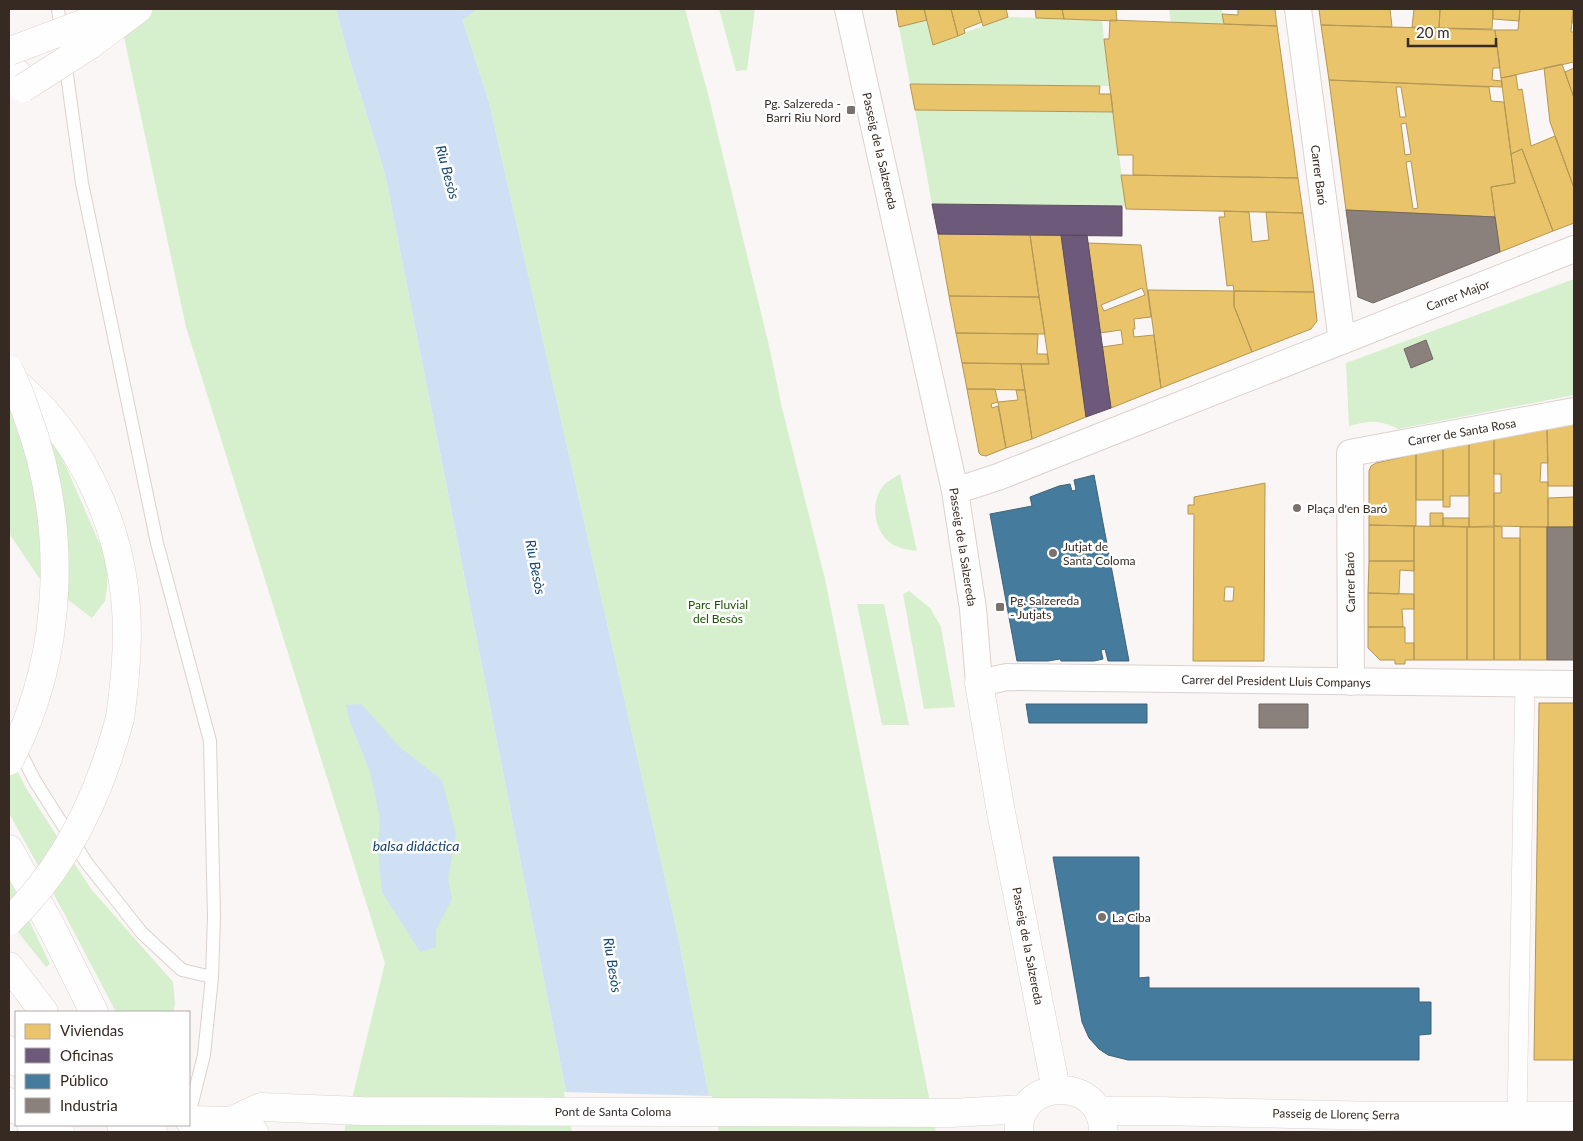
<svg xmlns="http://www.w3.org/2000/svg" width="1583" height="1141" viewBox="0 0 1583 1141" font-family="Lato,sans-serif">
  <rect width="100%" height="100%" fill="#faf6f5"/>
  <path fill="#d6efcd" d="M118 9H336L348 54 385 174 574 1132H344L385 963 186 327Z
    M459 9H685L708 94 770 350 782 408 825 579 936 1132H716L678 936 489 102Z
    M719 9H755L747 70 736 71Z
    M1169 9H1222L1224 24 1171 23Z
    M1008 17 1102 20 1109 86 910 84 899 27 927 20 933 44Z
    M915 110 1113 112 1126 206 932 204Z
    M1574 279V395L1398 429C1377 419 1371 421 1349 426L1346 363Z
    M9 395 39 424 61 455 108 563 107 588 105 601 92 618 39 578 9 533Z
    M900 474 917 551C907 550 896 548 888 541 872 526 870 497 887 482 891 479 896 477 900 474Z
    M909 591 930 608 941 627 955 707 924 709 903 594Z
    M857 604H884L909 725H882Z
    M9 755 26 788 91 889 173 982 175 1004 173 1012H116L64 913 9 813Z
    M9 879 50 964 46 967 9 921Z"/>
  <path fill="#cfe0f4" d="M336 9H459L489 102 678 936 716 1132H574L385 174 348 54Z
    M361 704 402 749 442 780 456 834 448 878 452 899 436 930V947L420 952 382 892 378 849 380 819 370 772 350 722 346 705Z"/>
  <path fill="#faf6f5" d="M564 1092 712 1096 719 1132H572Z"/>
  <path fill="#e9c46a" stroke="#b49655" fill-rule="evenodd" d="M896 9H924L927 20 899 27Z
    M924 9H951L958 36 933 45Z
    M951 9H978L982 22 964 29 965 33 958 36Z
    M978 9H1006L1008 17 983 26Z
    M1035 9H1062L1064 19 1036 18Z
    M1062 9H1116L1117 21 1064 19Z
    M1238 9H1275L1277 26 1224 24 1222 14 1238 15Z
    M1319 9H1390L1392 27 1321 25Z
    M1414 9H1440L1439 28 1412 27Z
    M1440 9H1493L1492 29 1439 28Z
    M1493 9H1520L1519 21 1493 19Z
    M1520 9H1573L1571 32H1574V62L1501 78 1495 30H1518Z
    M1573 9H1574V23H1572Z
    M1110 20 1277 26 1298 178 1133 175V155H1118L1104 39H1109Z
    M1321 25 1495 30 1500 68H1493L1492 80 1502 81V87L1329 80Z
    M1562 64 1574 98V188L1550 122 1544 68Z
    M1574 68V98L1565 72Z
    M1516 75 1518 90 1522 89 1531 146 1555 136 1574 188V223L1553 231 1522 149 1511 154 1501 78Z
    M1329 80 1489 87 1491 101 1504 102 1515 183 1491 187 1495 217 1346 210ZM1396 87H1401L1406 117H1400ZM1406 123 1411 154 1405 155 1401 124ZM1411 161 1418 208 1413 209 1406 162Z
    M910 84 1100 86 1099 94H1111L1113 112 915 110Z
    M1522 149 1553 231 1500 252 1491 187 1515 183 1511 154Z
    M1121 175 1298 178 1303 213 1126 209Z
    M1224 211 1249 212 1252 242 1269 240 1266 212 1303 213 1314 292 1234 291 1233 285 1227 286 1219 217H1225Z
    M938 234 1030 235 1039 297 949 296Z
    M1030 235H1061L1086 417 1032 439 1021 364H1049Z
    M1088 243 1141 245 1151 317 1134 319 1135 329H1133L1134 337 1154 335 1161 388 1111 408 1102 347 1123 344 1121 330 1100 333ZM1142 288 1145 295 1104 311 1101 305Z
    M1148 290 1234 291V306L1252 352 1161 388Z
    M1234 291 1314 292 1317 321 1311 329 1252 352 1234 306Z
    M949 296 1039 297 1045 334 956 333Z
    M956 333 1038 334 1037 354H1047L1049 364 962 363Z
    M962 363 1021 364 1025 390 967 389Z
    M967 389H995L998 402 991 404 992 408 998 406 1006 448 986 456 981 455 979 453Z
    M1016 390H1025L1032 439 1006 448 998 402 1018 400Z
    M1574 423V486H1548L1547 428Z
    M1547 428 1548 463H1541L1540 482H1548V527L1494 526V493H1501V474H1494V439Z
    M1494 439V526L1469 527V444Z
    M1469 444V496H1450V507H1443V449Z
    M1443 449V500H1416V454Z
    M1416 454V526L1369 525V471L1371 466 1376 463Z
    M1265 483 1264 661H1193L1194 514H1188V505H1194V497ZM1225 587H1234L1233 601H1224Z
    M1574 497V527H1548V498Z
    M1430 513H1443V526H1430Z
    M1443 518H1469V527L1443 526Z
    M1369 525 1414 526V561H1369Z
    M1414 526 1467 527V660H1414Z
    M1494 526 1502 527V538H1520V660H1494Z
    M1467 527H1494V660H1467Z
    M1520 527H1547V660H1520Z
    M1369 561H1414V571L1400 570 1399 594 1368 593Z
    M1368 593 1414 594V609H1402L1403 627H1368Z
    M1368 627H1405V643H1414V660H1405V664H1395V660H1380L1368 648Z
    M1539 703H1574V1060H1534Z"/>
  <path fill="#6d597a" stroke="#5d4b60" d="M932 204 1122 206V236L938 234Z
    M1061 235H1087L1111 408 1086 417Z"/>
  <path fill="#457b9d" stroke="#416378" d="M1094 475 1129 661H1108L1105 649 1101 650 1103 659 1094 661H1061L1060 659 1048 661H1017L990 514 1032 506 1030 497 1059 486 1070 484 1072 491 1076 490 1074 480Z
    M1026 704H1147V723H1029Z
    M1053 857H1139V978L1149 977V988H1419V1002H1431V1034L1419 1035V1060H1128L1108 1055 1099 1049 1089 1038 1082 1022Z"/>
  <path fill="#8a817c" stroke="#716761" d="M1346 210 1495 217 1500 252 1373 303 1358 297Z
    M1426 340 1433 359 1411 368 1404 349Z
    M1547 527H1574V660H1547Z
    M1259 704H1308V728H1259Z"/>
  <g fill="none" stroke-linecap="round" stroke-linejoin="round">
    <path stroke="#cfe0f4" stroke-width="9" d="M452 21 470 9"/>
    <defs>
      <path id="service" d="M58 9 61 33
        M65 61 82 183 157 543 210 741 214 917 212 977 204 1055 189 1115
        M17 746 35 781 86 862 142 933 182 970 212 977"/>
      <path id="pedestrian" d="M1517 1116 1525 684"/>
      <path id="minor" d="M848 9 955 491 973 609 979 683 1007 677 1574 684
        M1298 9 1342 341
        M955 491 998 477 1574 249
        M1351 682 1350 453 1574 411"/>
      <path id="tertiary" d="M979 683 1001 812 1056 1089
        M1098 1111H1158L1381 1116H1574
        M189 1120 231 1121 254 1132
        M231 1121 261 1107 362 1111 951 1113 1025 1109
        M1019 1132C1016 1077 1104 1075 1103 1132"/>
      <path id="trunk" d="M9 77 17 73
        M11 379C79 434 120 522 126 608 129 645 125 682 120 718
        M9 849 53 930 94 1012
        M9 966 44 1012
        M9 1050 16 1062
        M9 1102 16 1110
        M31 1125 38 1132
        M55 1125 60 1132
        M121 1125 126 1132
        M149 1125 153 1132"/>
    </defs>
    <use href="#service" stroke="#dbd2ce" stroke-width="14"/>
    <use href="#pedestrian" stroke="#dbd2ce" stroke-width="20"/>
    <use href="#minor" stroke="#dbd2ce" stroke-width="28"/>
    <use href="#tertiary" stroke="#dbd2ce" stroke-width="29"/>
    <use href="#trunk" stroke="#dbd2ce" stroke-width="29"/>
    <use href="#service" stroke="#fefefe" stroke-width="12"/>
    <use href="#pedestrian" stroke="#fefefe" stroke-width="19"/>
    <use href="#minor" stroke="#fefefe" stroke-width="26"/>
    <use href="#tertiary" stroke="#fefefe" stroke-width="28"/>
    <use href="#trunk" stroke="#fefefe" stroke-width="28"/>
    <defs>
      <path id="trunk-bridge" d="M10 51 122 9
        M23 88 90 45 138 9
        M9 370C16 383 21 398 26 412 68 523 65 655 9 761
        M9 921C67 866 100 794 120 718"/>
    </defs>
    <use href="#trunk-bridge" stroke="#dbd2ce" stroke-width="29" stroke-linecap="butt"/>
    <use href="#trunk-bridge" stroke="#fefefe" stroke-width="28"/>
  </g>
  <g fill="#7b716c" stroke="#fff" stroke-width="2">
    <rect x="846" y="105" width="10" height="10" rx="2.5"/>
    <circle cx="1297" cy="508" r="5"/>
    <circle cx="1053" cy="553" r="5"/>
    <rect x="995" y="602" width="10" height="10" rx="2.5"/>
    <circle cx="1102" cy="917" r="5"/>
  </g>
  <g text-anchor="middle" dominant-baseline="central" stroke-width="5" stroke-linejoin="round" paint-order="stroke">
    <g font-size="12" fill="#372a23" stroke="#fff" text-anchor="start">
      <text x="841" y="103" text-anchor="end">Pg. Salzereda -<tspan x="841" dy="14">Barri Riu Nord</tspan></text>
      <text x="1307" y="508">Plaça d'en Baró</text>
      <text x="1063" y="546">Jutjat de<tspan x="1063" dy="14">Santa Coloma</tspan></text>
      <text x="1010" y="600">Pg. Salzereda<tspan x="1010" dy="14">- Jutjats</tspan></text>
      <text x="1112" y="917">La Ciba</text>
    </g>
    <g font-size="12" fill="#372a23" stroke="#fff">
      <text transform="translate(880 151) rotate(77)">Passeig de la Salzereda</text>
      <text transform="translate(1319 175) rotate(83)">Carrer Baró</text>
      <text transform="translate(1458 295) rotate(-21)">Carrer Major</text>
      <text transform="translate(1462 432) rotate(-10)">Carrer de Santa Rosa</text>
      <text transform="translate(963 547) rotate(81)">Passeig de la Salzereda</text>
      <text transform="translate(1350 582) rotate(-91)">Carrer Baró</text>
      <text transform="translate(1276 681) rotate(1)">Carrer del President Lluis Companys</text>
      <text transform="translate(1028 946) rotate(79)">Passeig de la Salzereda</text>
      <text x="613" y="1111">Pont de Santa Coloma</text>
      <text transform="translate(1336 1114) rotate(1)">Passeig de Llorenç Serra</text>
    </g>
    <g font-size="12" fill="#1a5305" stroke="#fff">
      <text x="718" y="604">Parc Fluvial<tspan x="718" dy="14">del Besòs</tspan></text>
    </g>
    <g font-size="14" font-style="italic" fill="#15426e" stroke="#fff">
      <text transform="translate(448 172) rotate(75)">Riu Besòs</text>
      <text transform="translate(536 567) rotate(79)">Riu Besòs</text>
      <text x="416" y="845">balsa didáctica</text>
      <text transform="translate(613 965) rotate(81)">Riu Besòs</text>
    </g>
  </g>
  <rect width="1583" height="1141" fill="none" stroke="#372a23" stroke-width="20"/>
  <rect x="15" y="1011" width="175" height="115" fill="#ffffff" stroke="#afaaa7"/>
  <rect x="25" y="1024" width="25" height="15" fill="#e9c46a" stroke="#afaaa7"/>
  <text x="60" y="1036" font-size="15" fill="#372a23">Viviendas</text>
  <rect x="25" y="1048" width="25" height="15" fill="#6d597a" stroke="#afaaa7"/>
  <text x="60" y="1061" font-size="15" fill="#372a23">Oficinas</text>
  <rect x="25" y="1074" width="25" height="15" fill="#457b9d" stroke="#afaaa7"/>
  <text x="60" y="1086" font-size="15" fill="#372a23">Público</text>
  <rect x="25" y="1098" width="25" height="15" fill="#8a817c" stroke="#afaaa7"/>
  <text x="60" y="1111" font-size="15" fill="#372a23">Industria</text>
  <path d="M1408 38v8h88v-8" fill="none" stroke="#372a23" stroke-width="2.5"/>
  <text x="1416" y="38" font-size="15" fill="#372a23" stroke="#ffffff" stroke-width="4" paint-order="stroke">20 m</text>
</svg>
